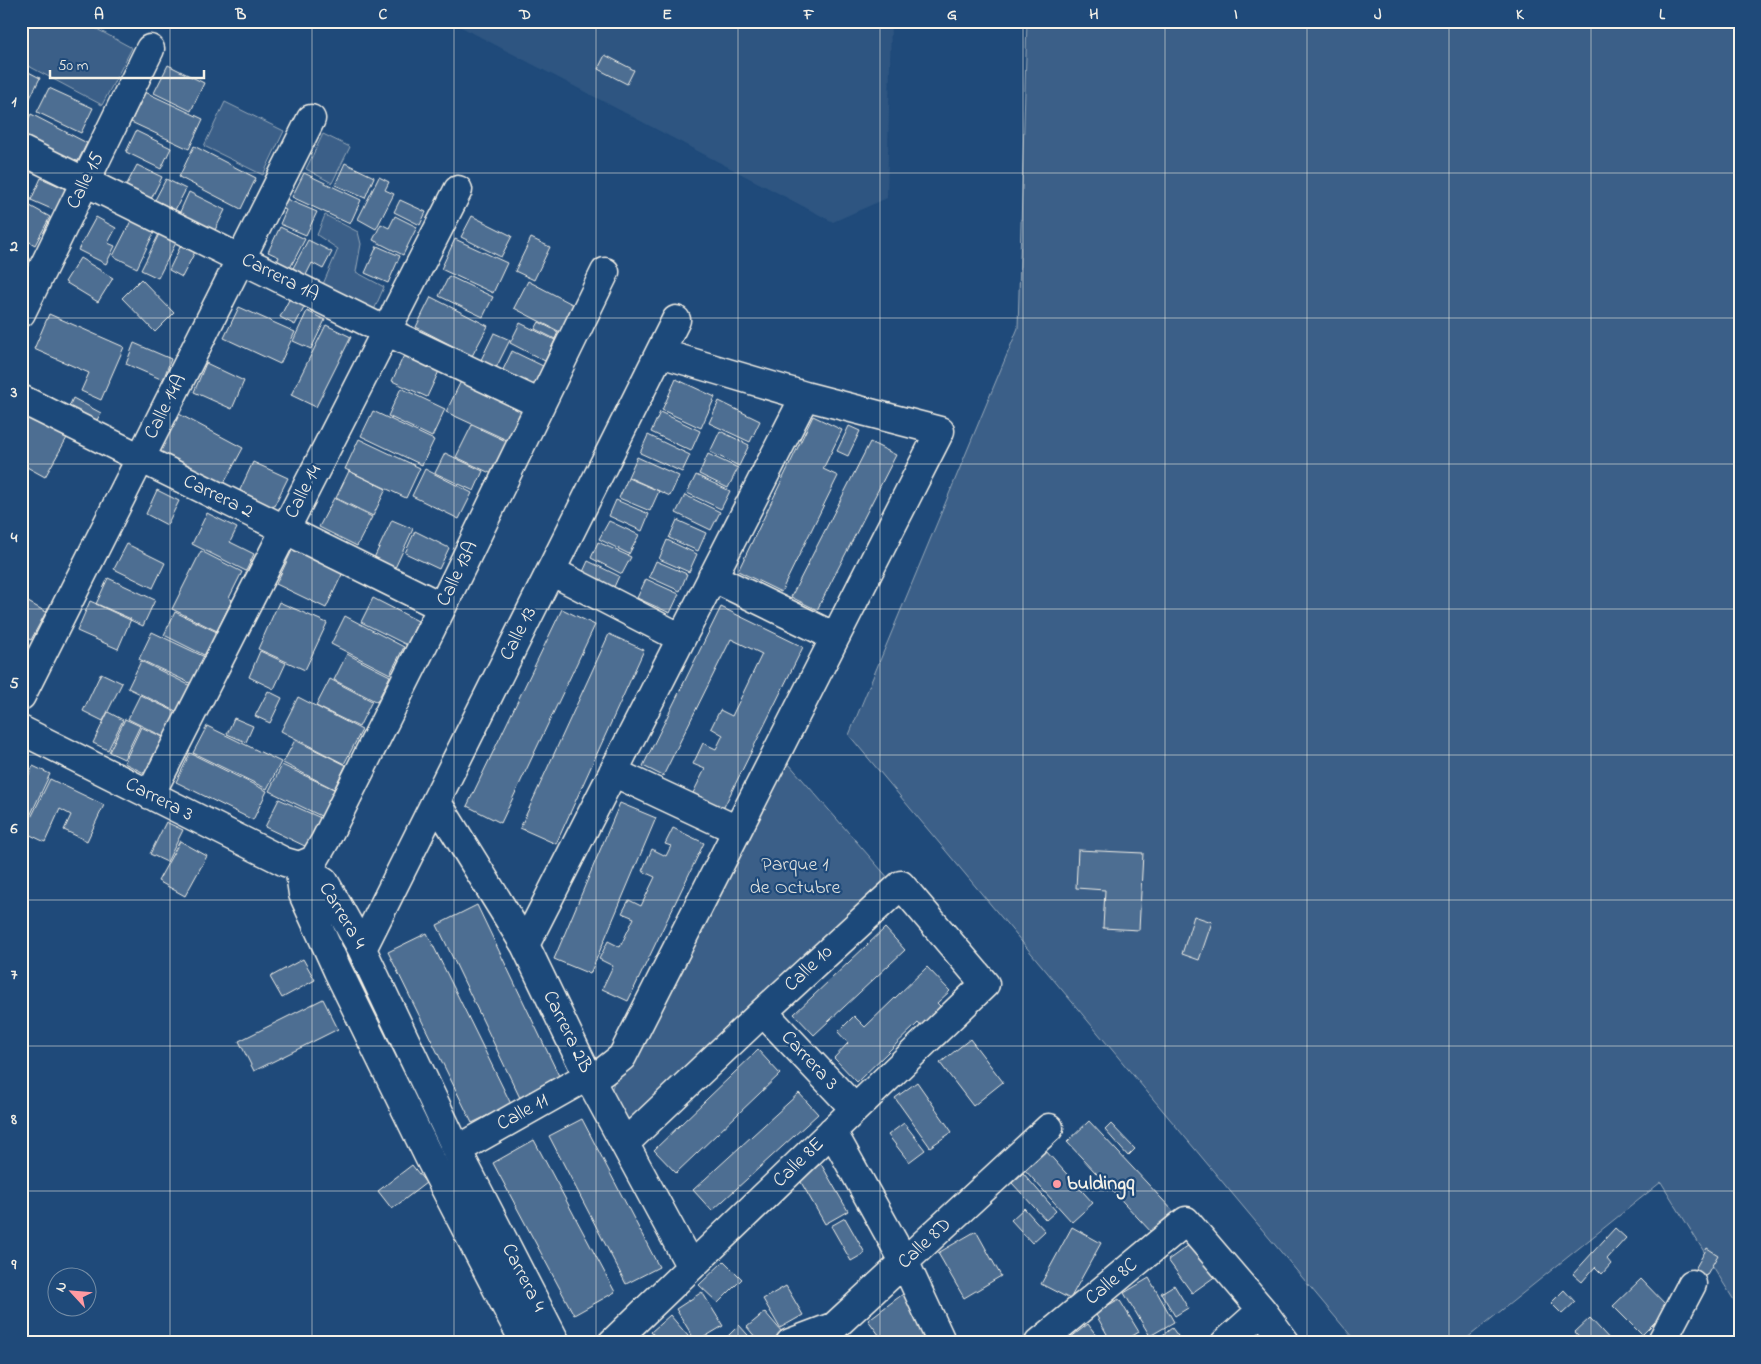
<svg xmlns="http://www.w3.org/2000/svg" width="1761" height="1364" viewBox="0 0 1761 1364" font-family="'Indie Flower',sans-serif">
  <rect width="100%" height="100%" fill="#1f4a7a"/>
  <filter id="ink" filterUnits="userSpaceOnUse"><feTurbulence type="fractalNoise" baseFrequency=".02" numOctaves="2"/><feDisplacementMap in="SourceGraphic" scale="10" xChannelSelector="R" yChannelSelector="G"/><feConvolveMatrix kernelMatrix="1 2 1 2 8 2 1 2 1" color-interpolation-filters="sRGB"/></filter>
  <g filter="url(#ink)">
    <path fill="#2d5581" d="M450 21H891L887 198 833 222Z"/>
    <path fill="#3a5f88" stroke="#97a8b8" d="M21 21H82L132 48 102 105 21 62Z
      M1027 21H1740V1310L1661 1182 1461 1343H1357L849 735 1018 328Z
      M225 102 284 131 263 175 204 146Z
      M323 134 350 147 332 183 306 169Z
      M325 215 358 232 361 244 356 272 384 287 371 317 321 289 338 249 317 235Z
      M782 756 889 879 625 1143 606 1107 622 1057Z"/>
    <path fill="#4d6e92" stroke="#f4f1e8" d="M605 55 634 70 627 84 598 69Z
      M168 65 204 83 191 111 154 93Z
      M21 68 40 78 23 112 21 111Z
      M49 88 93 108 81 133 37 112Z
      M145 92 203 119 189 149 131 122Z
      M31 114 87 143 74 169 21 142V133Z
      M136 131 171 148 161 169 126 152Z
      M194 146 256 178 241 209 179 177Z
      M345 163 374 177 365 198 335 185Z
      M137 165 162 177 151 199 126 186Z
      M304 173 361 200 350 224 292 197Z
      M379 177 389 182 385 190 394 194 376 229 358 219Z
      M41 178 66 189 56 211 31 200Z
      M166 179 186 189 175 210 155 200Z
      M189 192 225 210 214 232 179 214Z
      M284 198 317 212 306 235 280 224 286 210 280 207Z
      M400 200 426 212 420 225 394 212Z
      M21 201 50 217 35 245 21 237Z
      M134 215 157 226 137 268 113 256Z
      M395 216 417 227 403 255 373 240 381 224 389 228Z
      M472 216 512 236 501 257 461 237Z
      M96 217 116 228 108 243 115 246 106 264 78 250Z
      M163 226 180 235 158 278 141 270Z
      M280 227 305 239 289 270 276 264 279 257 268 252Z
      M531 238 550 247 534 280 515 271Z
      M184 239 198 246 182 277 169 270Z
      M455 239 507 263 493 293 441 269Z
      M308 240 332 252 323 269 312 263 306 275 293 268Z
      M377 246 400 256 388 283 365 273Z
      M80 258 113 278 98 302 65 282Z
      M449 276 493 297 483 317 439 296Z
      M141 279 174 313 155 332 122 298Z
      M528 281 576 306 562 333 514 308Z
      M291 296 306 304 295 325 280 317Z
      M431 297 488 326 472 356 416 327Z
      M239 307 295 332 280 364 224 338Z
      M307 311 325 320 311 349 293 341Z
      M49 314 124 347 101 400 81 391 89 373 34 349Z
      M539 322 558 332 555 339 535 329Z
      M520 323 555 340 545 361 510 343Z
      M326 325 351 337 316 407 291 395Z
      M494 333 510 340 494 372 479 364Z
      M134 343 171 359 163 380 126 364Z
      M512 351 543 366 532 389 501 374Z
      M405 353 440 369 427 397 392 381Z
      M206 363 244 381 232 409 194 392Z
      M463 377 525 407 509 441 446 412Z
      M676 379 715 397 701 428 662 410Z
      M401 388 445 409 432 437 388 416Z
      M73 398 101 413 93 427 66 413Z
      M719 401 760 421 750 442 709 423Z
      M21 409 68 436 45 477 25 466 21 472Z
      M373 411 434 440 422 465 361 436Z
      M660 412 700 431 691 451 651 432Z
      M179 414 243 448 222 487 158 454Z
      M813 416 842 430 823 469 838 476 781 592 738 571Z
      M472 425 508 442 492 474 456 457Z
      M849 426 860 431 848 456 837 451Z
      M720 431 749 445 739 466 710 452Z
      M648 435 690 455 682 472 640 453Z
      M359 439 420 468 406 498 345 469Z
      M870 442 896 455 817 610 791 597Z
      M445 453 483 471 474 491 435 473Z
      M708 454 738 468 728 488 699 474Z
      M637 457 679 476 670 496 628 477Z
      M253 462 288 478 273 508 239 492Z
      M425 469 472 493 459 519 412 496Z
      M349 471 386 489 373 516 336 498Z
      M696 475 730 491 721 509 687 493Z
      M628 478 659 491 650 511 619 498Z
      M157 490 179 501 167 525 146 514Z
      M685 495 720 512 711 530 676 513Z
      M334 498 372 517 357 546 319 527Z
      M616 500 649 514 642 531 609 516Z
      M207 513 237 528 230 542 254 554 246 571 192 544Z
      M392 520 413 529 395 568 374 558Z
      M677 520 706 533 698 551 669 538Z
      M609 521 639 535 629 554 599 539Z
      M415 531 449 548 439 569 405 553Z
      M297 540 347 564 326 608 276 584Z
      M667 540 697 554 689 572 659 559Z
      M598 542 631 557 622 574 591 558Z
      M127 544 165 563 153 588 114 569Z
      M201 551 242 572 229 598 232 600 217 631 172 609Z
      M588 561 619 576 614 587 583 572Z
      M656 561 687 574 680 591 649 577Z
      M108 578 155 600 143 626 96 604Z
      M646 579 679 594 670 613 637 598Z
      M21 598 46 612 31 640 21 635Z
      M373 598 418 621 407 645 361 622Z
      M90 601 131 619 118 649 77 631Z
      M279 602 327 623 305 670 258 649Z
      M721 607 803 647 723 809 693 793 705 769 693 764 703 743 716 749 723 735 711 728 720 710 732 716 762 654 731 639 663 776 643 766Z
      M562 609 595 625 501 823 467 806Z
      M175 612 217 632 206 656 164 635Z
      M345 616 404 647 390 674 331 644Z
      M152 632 207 658 194 685 139 659Z
      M609 634 644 650 556 844 520 828Z
      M260 651 286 663 274 689 249 677Z
      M347 654 390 676 377 702 334 680Z
      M141 661 193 687 180 713 128 688Z
      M101 673 122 683 103 721 83 711Z
      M330 679 372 701 359 727 316 706Z
      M268 691 282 698 270 723 255 716Z
      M140 695 176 712 164 737 128 719Z
      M298 697 362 730 344 764 281 731Z
      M108 712 123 720 108 750 93 743Z
      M234 718 253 726 246 742 227 734Z
      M125 719 140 726 124 759 109 752Z
      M207 726 281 762 267 789 193 753Z
      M141 727 165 738 148 775 124 763Z
      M295 740 346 765 334 789 283 763Z
      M190 753 267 791 253 820 176 782Z
      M282 765 336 790 323 817 269 791Z
      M33 766 50 774 29 818 21 815V784L24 785Z
      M50 779 104 805 87 841 64 830 71 815 60 809 45 842 24 832Z
      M279 799 323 819 309 848 265 827Z
      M620 803 656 818 590 974 554 959Z
      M166 822 183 830 167 862 150 854Z
      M673 828 704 843 628 1001 602 989 613 966 599 959 608 941 620 947 634 918 622 913 629 900 641 906 655 877 642 871 652 849 666 856 671 846 665 844Z
      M180 841 207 856 185 896 158 881Z
      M1078 850 1143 853 1139 930 1103 928 1105 890 1076 888Z
      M477 905 560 1078 520 1098 437 925Z
      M1194 916 1212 922 1199 960 1182 954Z
      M885 928 905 950 814 1035 794 1014Z
      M427 933 511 1104 472 1123 388 952Z
      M303 959 315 980 282 998 270 977Z
      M927 967 950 991 937 1003 947 1013 927 1033 918 1023 857 1082 834 1058 848 1043 838 1032 854 1016 865 1027Z
      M323 999 338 1029 254 1071 239 1041Z
      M970 1039 1003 1082 973 1106 940 1063Z
      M758 1050 780 1074 676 1173 654 1150Z
      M917 1082 952 1132 930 1147 895 1098Z
      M799 1093 818 1114 712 1211 693 1190Z
      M582 1119 659 1267 626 1284 549 1136Z
      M1089 1121 1175 1213 1153 1234 1067 1142Z
      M904 1123 925 1150 909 1162 888 1135Z
      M1111 1124 1135 1149 1128 1156 1105 1130Z
      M534 1140 615 1292 574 1315 493 1163Z
      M1045 1150 1093 1203 1072 1222 1024 1169Z
      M821 1164 848 1211 825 1224 798 1177Z
      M412 1165 426 1183 392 1209 378 1191Z
      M1023 1173 1056 1211 1046 1220 1012 1183Z
      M1024 1208 1045 1231 1032 1243 1011 1220Z
      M845 1218 865 1253 851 1261 831 1226Z
      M1072 1227 1101 1243 1070 1299 1041 1284Z
      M1615 1228 1626 1238 1607 1259 1611 1264 1602 1274 1595 1267 1582 1282 1573 1274Z
      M976 1231 1001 1276 964 1298 938 1253Z
      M1196 1240 1220 1273 1192 1293 1168 1260Z
      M1707 1248 1718 1255 1706 1276 1695 1269Z
      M724 1261 742 1279 718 1303 699 1285Z
      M1149 1278 1174 1322 1150 1336 1124 1293Z
      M1641 1279 1669 1308 1642 1335 1613 1306Z
      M1174 1285 1188 1308 1175 1316 1161 1293Z
      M786 1286 803 1315 780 1328 763 1299Z
      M1564 1290 1575 1302 1562 1314 1551 1303Z
      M702 1292 723 1326 696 1342 676 1309Z
      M903 1294 934 1335 924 1343H885L868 1320Z
      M1119 1299 1139 1332 1121 1343H1112L1095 1313Z
      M765 1312 782 1332 770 1343H760L747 1327Z
      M670 1315 694 1343H660L651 1332Z
      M1590 1318 1613 1343H1585L1575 1332Z
      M1088 1324 1102 1343H1074L1070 1338Z
      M739 1325 755 1343H721Z
      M1172 1328 1183 1343H1152Z"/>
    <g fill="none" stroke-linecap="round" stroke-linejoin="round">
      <defs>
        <path id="minor" d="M21 150 386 331 540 404
          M21 313 150 49
          M21 399 442 607
          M551 571 681 638
          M712 577 835 637
          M21 696 311 119
          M21 730 285 862 299 866 324 881 362 949 457 1150 556 1343
          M613 772 737 830
          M150 795 458 190
          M436 801 525 945 588 1076 691 1267
          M299 866 314 860 325 841 442 607 605 272
          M299 866 303 894 338 971 430 1159 525 1343
          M525 945 805 396
          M362 949 676 320
          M763 1012 855 1109
          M832 1131 905 1263 942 1343
          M457 1150 588 1076 603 1072 622 1057 940 431 805 396 660 353
          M612 1343 985 984 901 885 763 1012 625 1143
          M790 1343 835 1326 1049 1128
          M1039 1343 1186 1221 1262 1310 1286 1343
          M1225 1343 1262 1310
          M1661 1343 1692 1284"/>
      </defs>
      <use href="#minor" stroke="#f4f1e8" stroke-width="31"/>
      <use href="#minor" stroke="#1f4a7a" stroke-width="28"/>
    </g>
  </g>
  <path fill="none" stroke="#f4f1e8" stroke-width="1" stroke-opacity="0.55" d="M170 21V1343M312 21V1343M454 21V1343M596 21V1343M738 21V1343M880 21V1343M1023 21V1343M1165 21V1343M1307 21V1343M1449 21V1343M1591 21V1343M21 173H1740M21 318H1740M21 464H1740M21 609H1740M21 755H1740M21 900H1740M21 1046H1740M21 1191H1740"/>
  <circle fill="#ff9aa2" stroke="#1f4a7a" stroke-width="2" cx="1057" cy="1184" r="5"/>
  <g text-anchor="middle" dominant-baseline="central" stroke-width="4.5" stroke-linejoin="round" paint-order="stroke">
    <g font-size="20" fill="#f4f1e8" stroke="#1f4a7a">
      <text transform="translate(86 181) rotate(-64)">Calle 15</text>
      <text transform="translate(280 278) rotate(27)">Carrera 1A</text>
      <text transform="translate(166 407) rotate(-63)">Calle 14A</text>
      <text transform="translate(304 492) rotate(-63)">Calle 14</text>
      <text transform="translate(218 497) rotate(26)">Carrera 2</text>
      <text transform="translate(458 574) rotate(-64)">Calle 13A</text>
      <text transform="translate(519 634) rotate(-63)">Calle 13</text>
      <text transform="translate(159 800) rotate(27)">Carrera 3</text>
      <text transform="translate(342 916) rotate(59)">Carrera 4</text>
      <text transform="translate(809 969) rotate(-43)">Calle 10</text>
      <text transform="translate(567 1032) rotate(64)">Carrera 2B</text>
      <text transform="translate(809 1061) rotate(47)">Carrera 3</text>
      <text transform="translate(523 1113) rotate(-29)">Calle 11</text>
      <text transform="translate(799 1163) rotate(-44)">Calle 8E</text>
      <text transform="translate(925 1244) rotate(-43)">Calle 8D</text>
      <text transform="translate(523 1278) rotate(63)">Carrera 4</text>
      <text transform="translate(1112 1282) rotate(-40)">Calle 8C</text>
    </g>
    <g font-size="20" fill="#e1e2de" stroke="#1f4a7a">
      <text x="795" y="865">Parque 1<tspan x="795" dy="23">de Octubre</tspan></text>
    </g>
    <g font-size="20" font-weight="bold" fill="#f4f1e8" stroke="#1f4a7a" text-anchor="start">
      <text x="1067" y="1184">buldingq</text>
    </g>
  </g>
  <rect width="1761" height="1364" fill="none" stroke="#1f4a7a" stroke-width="55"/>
  <g transform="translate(72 1292) rotate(296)"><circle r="24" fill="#1f4a7a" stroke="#748da6"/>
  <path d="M0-4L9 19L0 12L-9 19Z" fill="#ff9aa2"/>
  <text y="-8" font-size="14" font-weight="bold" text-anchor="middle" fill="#f4f1e8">N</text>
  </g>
  <path d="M50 70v8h154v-8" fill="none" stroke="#f4f1e8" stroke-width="2.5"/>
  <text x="58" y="70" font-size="15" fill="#f4f1e8" stroke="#1f4a7a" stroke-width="4" paint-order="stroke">50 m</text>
  <rect x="28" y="28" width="1706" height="1308" fill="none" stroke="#f4f1e8" stroke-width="2"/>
  <g font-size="16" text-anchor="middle" font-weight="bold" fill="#f4f1e8">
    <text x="99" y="19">A</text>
    <text x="241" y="19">B</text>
    <text x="383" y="19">C</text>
    <text x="525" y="19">D</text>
    <text x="667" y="19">E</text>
    <text x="809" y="19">F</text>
    <text x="952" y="19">G</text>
    <text x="1094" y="19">H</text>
    <text x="1236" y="19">I</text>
    <text x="1378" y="19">J</text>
    <text x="1520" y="19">K</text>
    <text x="1662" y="19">L</text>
    <text x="14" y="106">1</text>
    <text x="14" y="251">2</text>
    <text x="14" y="397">3</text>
    <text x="14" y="542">4</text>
    <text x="14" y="688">5</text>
    <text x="14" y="833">6</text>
    <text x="14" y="979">7</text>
    <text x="14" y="1124">8</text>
    <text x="14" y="1269">9</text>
  </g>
</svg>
